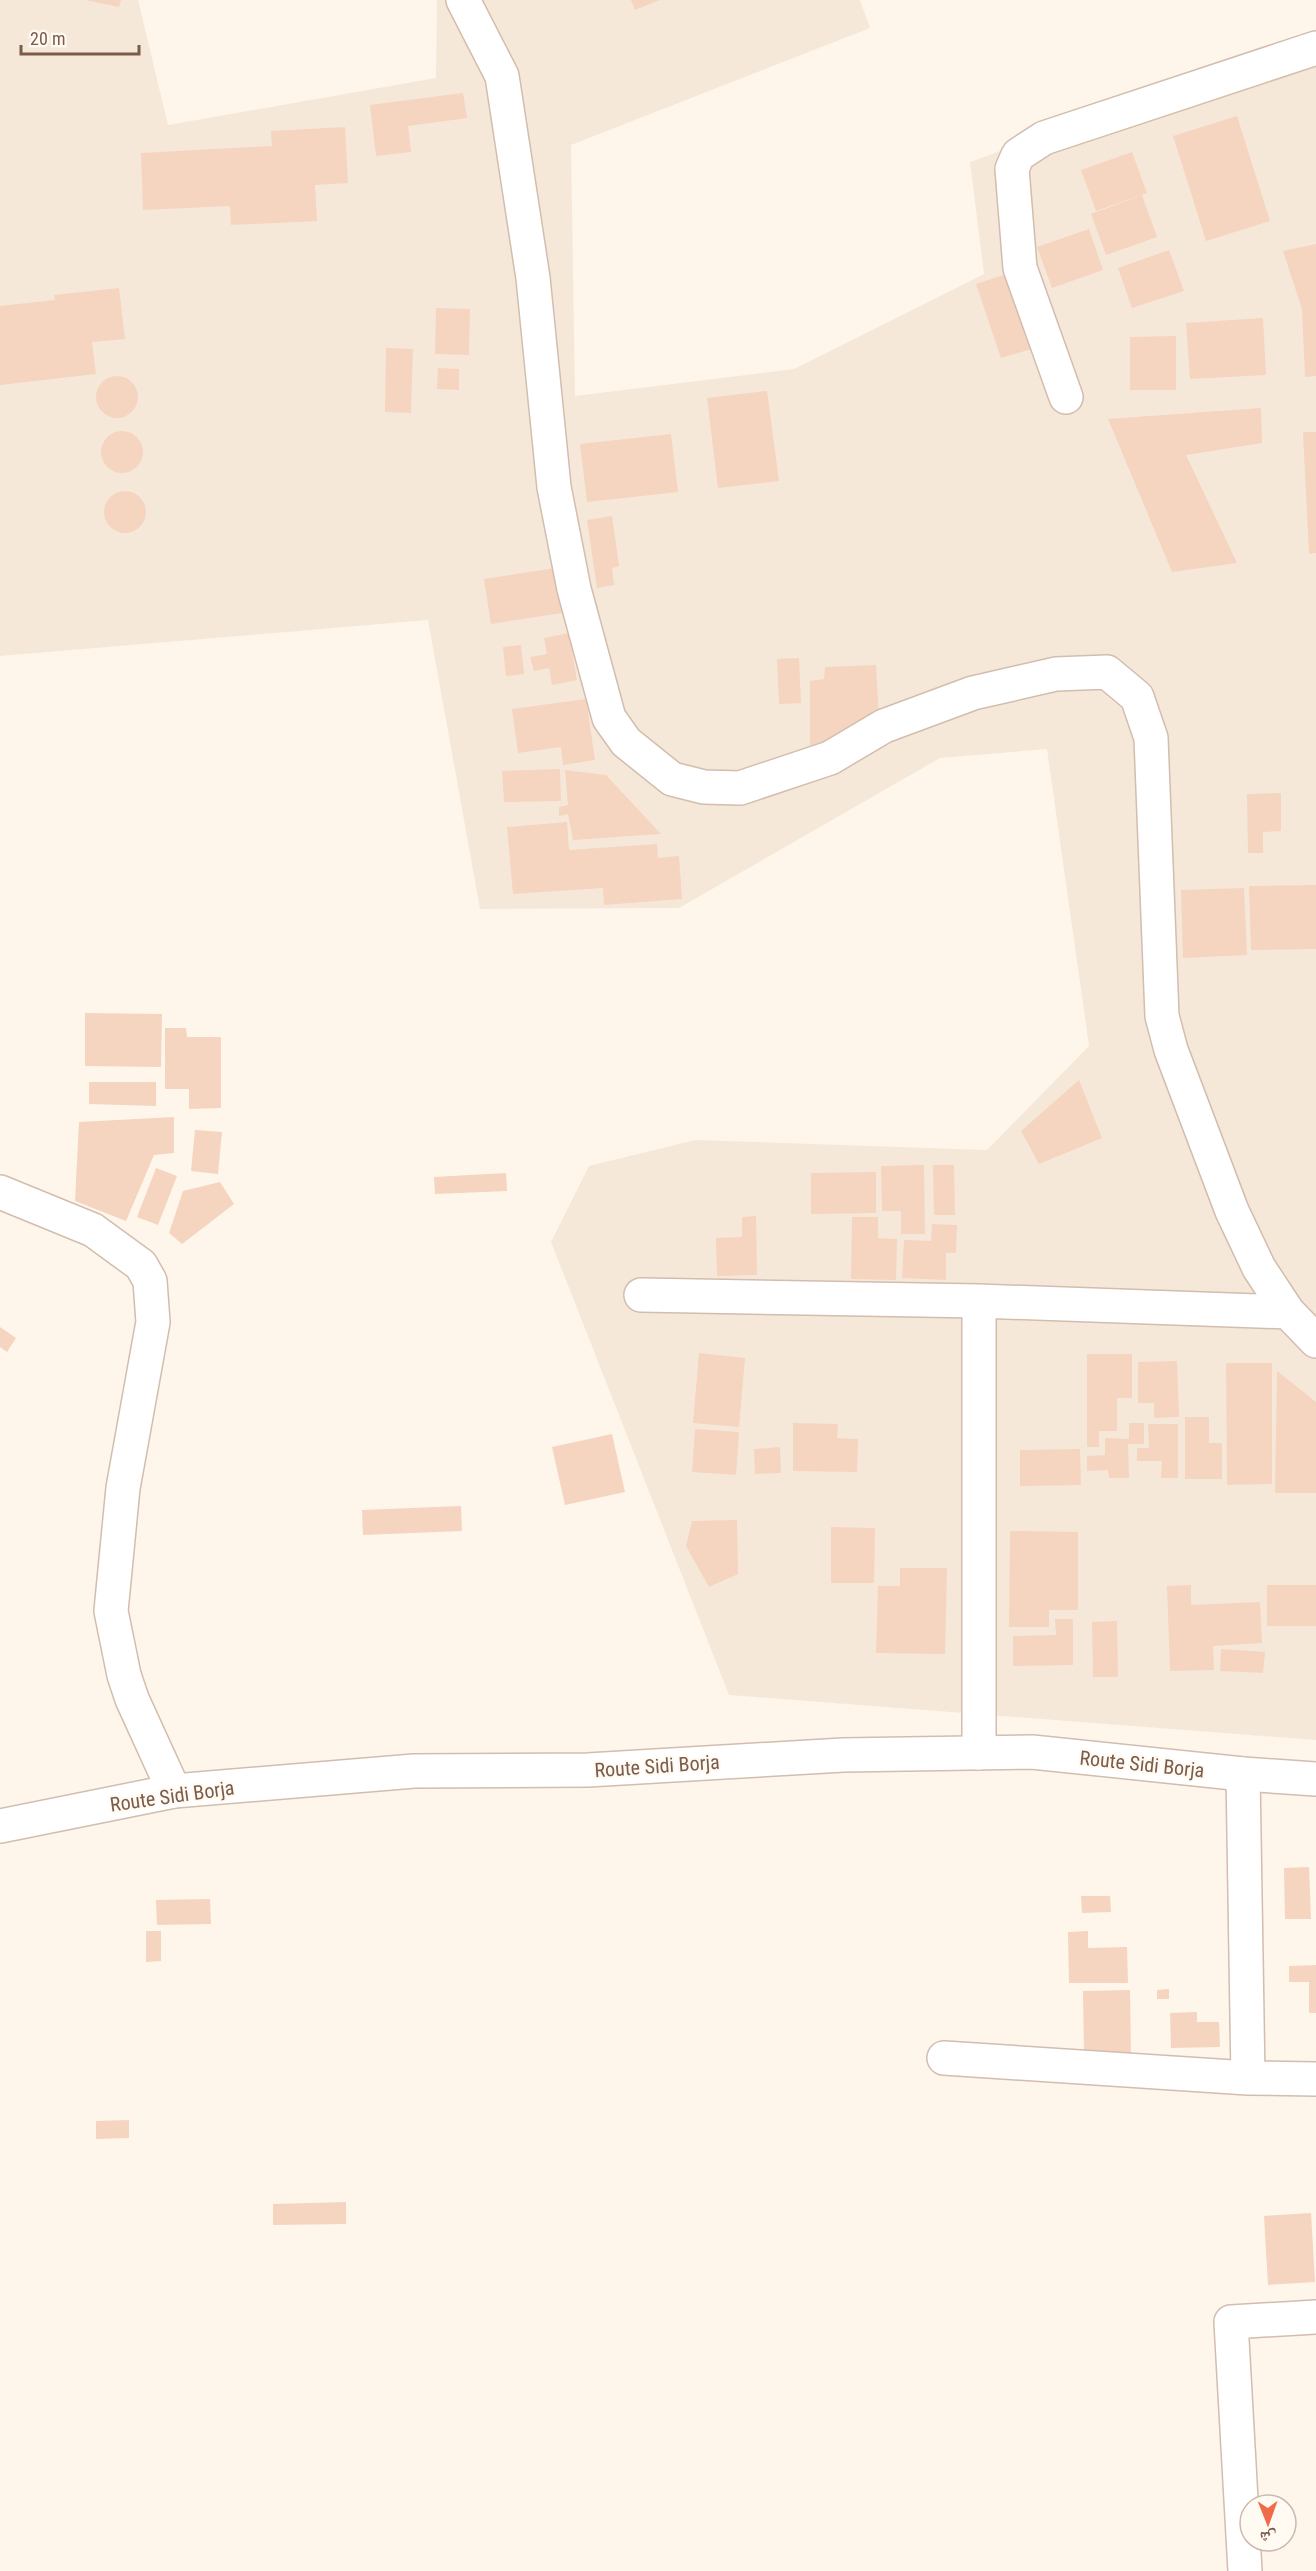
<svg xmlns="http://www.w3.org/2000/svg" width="1316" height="2571" viewBox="0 0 1316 2571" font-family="'Roboto Condensed','Noto Naskh Arabic',sans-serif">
  <rect width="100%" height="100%" fill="#fef6ea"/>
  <path fill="#f6e8d8" d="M0 0H138L168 125 436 78 437 0H860L870 28 571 145 575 396 794 369 984 274 970 162 1316 36V1740L729 1695 551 1242 589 1166 695 1140 987 1150 1089 1046 1047 749 940 758 679 908 480 909 428 620 0 656Z"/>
  <path fill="#f5d4c0" d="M85 0H121L119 7Z
    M631 0H660L635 10Z
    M463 93 467 118 408 126 411 152 376 156 370 105Z
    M1237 116 1270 221 1206 241 1173 136Z
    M345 127 348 183 315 185 317 221 231 225 230 206 143 210 141 153 272 146 271 131Z
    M1132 152 1147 193 1096 211 1081 170Z
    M1142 195 1157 237 1106 255 1091 214Z
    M1089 229 1103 270 1052 288 1037 247Z
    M1316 244V376L1305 377 1302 309 1283 251Z
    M1169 250 1184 291 1132 308 1118 268Z
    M1013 272 1038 347 1001 358 976 284Z
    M119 288 125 339 92 342 96 374 0 385V306L55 300 54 295Z
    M436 308 470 309 469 355 435 354Z
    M1263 318 1266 375 1190 379 1186 323Z
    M1176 336V390H1130V337Z
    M386 348 413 349 411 413 385 412Z
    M438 368 459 369V390L437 389Z
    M96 397a21 21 0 1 1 42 0a21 21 0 1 1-42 0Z
    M767 391 779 481 718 488 707 398Z
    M1261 408 1262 443 1186 455 1237 563 1172 572 1108 419Z
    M101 452a21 21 0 1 1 42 0a21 21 0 1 1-42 0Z
    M1303 432H1316V553L1309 554Z
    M671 434 678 492 587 502 580 444Z
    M104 512a21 21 0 1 1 42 0a21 21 0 1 1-42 0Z
    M612 516 619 566 612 568 614 585 597 588 587 520Z
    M555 568 562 613 491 624 484 579Z
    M569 633 577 680 552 685 549 668 534 671 530 657 547 654 544 638Z
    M521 645 524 674 506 676 503 647Z
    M799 658 801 703 779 704 777 659Z
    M876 665 879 720 810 759V681L824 679 825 667Z
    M586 699 595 760 563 765 561 747 518 753 512 709Z
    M560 769 561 801 504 802 502 771Z
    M565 770 606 775 661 834 573 840 568 814 559 816V807L568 805Z
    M1281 793V831L1263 832V853H1248L1247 794Z
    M567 822 569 850 657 844 658 858 679 856 682 899 604 905 603 888 513 894 507 827Z
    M1316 885V949L1251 950 1249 886Z
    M1244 888 1247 955 1183 958 1181 890Z
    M85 1013 162 1014 161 1067 85 1066Z
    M165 1028H186L187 1037H221V1108L189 1109V1089H165Z
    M1079 1080 1102 1138 1039 1164 1021 1131Z
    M89 1082H156V1106L89 1104Z
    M174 1117V1153L154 1155 126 1221 75 1201 79 1122Z
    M195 1130 222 1132 218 1174 191 1171Z
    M924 1165 925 1234H901V1211H882L881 1166Z
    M933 1165H954L955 1215H934Z
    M156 1168 177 1176 158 1225 137 1217Z
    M876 1172V1213L811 1214V1173Z
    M506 1173 507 1191 435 1194 434 1177Z
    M220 1182 234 1204 182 1244 169 1233 183 1191Z
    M756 1216 757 1275 717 1276 716 1238 742 1237V1217Z
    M852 1217H878V1238L897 1239 896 1280 851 1279Z
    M932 1224 957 1225 956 1253H946V1280L902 1278 904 1240 931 1241Z
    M0 1327 16 1338 7 1352 0 1347Z
    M699 1353 745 1358 739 1427 693 1423Z
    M1087 1354H1132V1398H1117V1431H1099V1447H1087Z
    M1177 1361 1179 1417 1154 1418V1403H1138V1362Z
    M1226 1363H1272V1484L1227 1485Z
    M1277 1371 1316 1402V1493H1275Z
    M1185 1417H1209V1443H1222V1479H1185Z
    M793 1423 838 1424 837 1438 858 1439 857 1472 793 1471Z
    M1129 1423H1144V1444H1128L1129 1478H1109L1108 1470 1087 1471V1456L1105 1455V1438L1129 1439Z
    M1148 1424H1178V1478H1161L1162 1461H1137V1448H1149Z
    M695 1429 739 1432 736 1475 692 1472Z
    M612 1434 625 1492 565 1505 552 1447Z
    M780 1447 781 1473 755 1474 754 1449Z
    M1080 1449 1081 1485 1020 1486V1450Z
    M461 1506 462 1531 363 1535 362 1510Z
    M737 1520 738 1574 709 1587 686 1546 692 1521Z
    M831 1527 875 1528 874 1583H831Z
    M1010 1531 1078 1532V1610H1049V1627H1009Z
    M900 1568H947L945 1654 876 1653 878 1586H900Z
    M1191 1585V1605L1260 1602 1262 1643 1213 1646 1214 1670 1170 1671 1167 1586Z
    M1267 1585H1316V1626H1267Z
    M1055 1619H1073V1665L1013 1666V1636L1056 1635Z
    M1117 1621 1118 1677H1093L1092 1622Z
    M1221 1649 1265 1652 1263 1673 1220 1671Z
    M1309 1867 1311 1919H1285L1284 1868Z
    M1081 1896H1110L1111 1912 1082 1913Z
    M210 1899 211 1924 157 1925 156 1900Z
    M146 1931H161V1961L146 1962Z
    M1088 1931V1948L1127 1947 1128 1983H1069L1068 1932Z
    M1316 1965V2013H1309V1982H1289V1966Z
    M1169 1989V1999H1157V1990Z
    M1130 1990 1131 2055 1084 2056 1083 1991Z
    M1197 2012V2022H1219L1220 2047 1171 2048 1170 2013Z
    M129 2120V2138L96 2139V2121Z
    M346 2202V2224L273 2225V2204Z
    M1311 2213 1315 2282 1268 2285 1264 2216Z"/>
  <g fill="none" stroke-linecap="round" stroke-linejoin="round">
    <defs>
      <path id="minor" d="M463 0 502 76 533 278 554 487 574 589 609 718 626 742 672 779 704 787 740 788 830 758 884 726 973 693 1056 674 1107 672 1137 697 1151 738 1162 1016 1171 1050 1232 1211 1259 1268 1288 1312 1316 1341
        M1066 397 1020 268 1012 169 1018 155 1044 138 1316 48
        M0 1192 93 1230 141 1265 150 1281 153 1322 123 1488 111 1611 124 1675 132 1699 174 1791
        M641 1295 979 1301 1288 1312
        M979 1301V1753
        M1243 1774 1248 2078
        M944 2058 1248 2078 1316 2079
        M1245 2571 1231 2322 1316 2317"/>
      <path id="tertiary" d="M0 1826 174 1791 414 1771 588 1770 843 1755 1032 1752 1243 1774 1316 1779"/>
    </defs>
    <use href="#minor" stroke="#d2bdae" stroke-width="36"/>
    <use href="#tertiary" stroke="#d2bdae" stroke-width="36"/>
    <use href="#minor" stroke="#fff" stroke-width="33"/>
    <use href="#tertiary" stroke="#fff" stroke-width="33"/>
  </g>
  <g text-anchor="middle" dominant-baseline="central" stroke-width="4.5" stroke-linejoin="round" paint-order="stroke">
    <g font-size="20" fill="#7b5b4a" stroke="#fffaf2">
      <text transform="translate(1142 1764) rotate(6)">Route Sidi Borja</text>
      <text transform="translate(657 1766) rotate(-4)">Route Sidi Borja</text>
      <text transform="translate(172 1796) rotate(-8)">Route Sidi Borja</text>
    </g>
  </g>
  <g transform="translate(1268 2523) rotate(179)"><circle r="28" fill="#fffaf2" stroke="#cabaaf" stroke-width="1.5"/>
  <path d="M0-4.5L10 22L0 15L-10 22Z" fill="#ee6c49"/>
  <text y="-9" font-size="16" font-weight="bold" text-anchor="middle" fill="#7b5b4a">ش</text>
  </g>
  <path d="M21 45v9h118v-9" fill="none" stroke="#7b5b4a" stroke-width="3"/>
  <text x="30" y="45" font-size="18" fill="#7b5b4a" stroke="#fffaf2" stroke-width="4.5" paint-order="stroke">20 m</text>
</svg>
